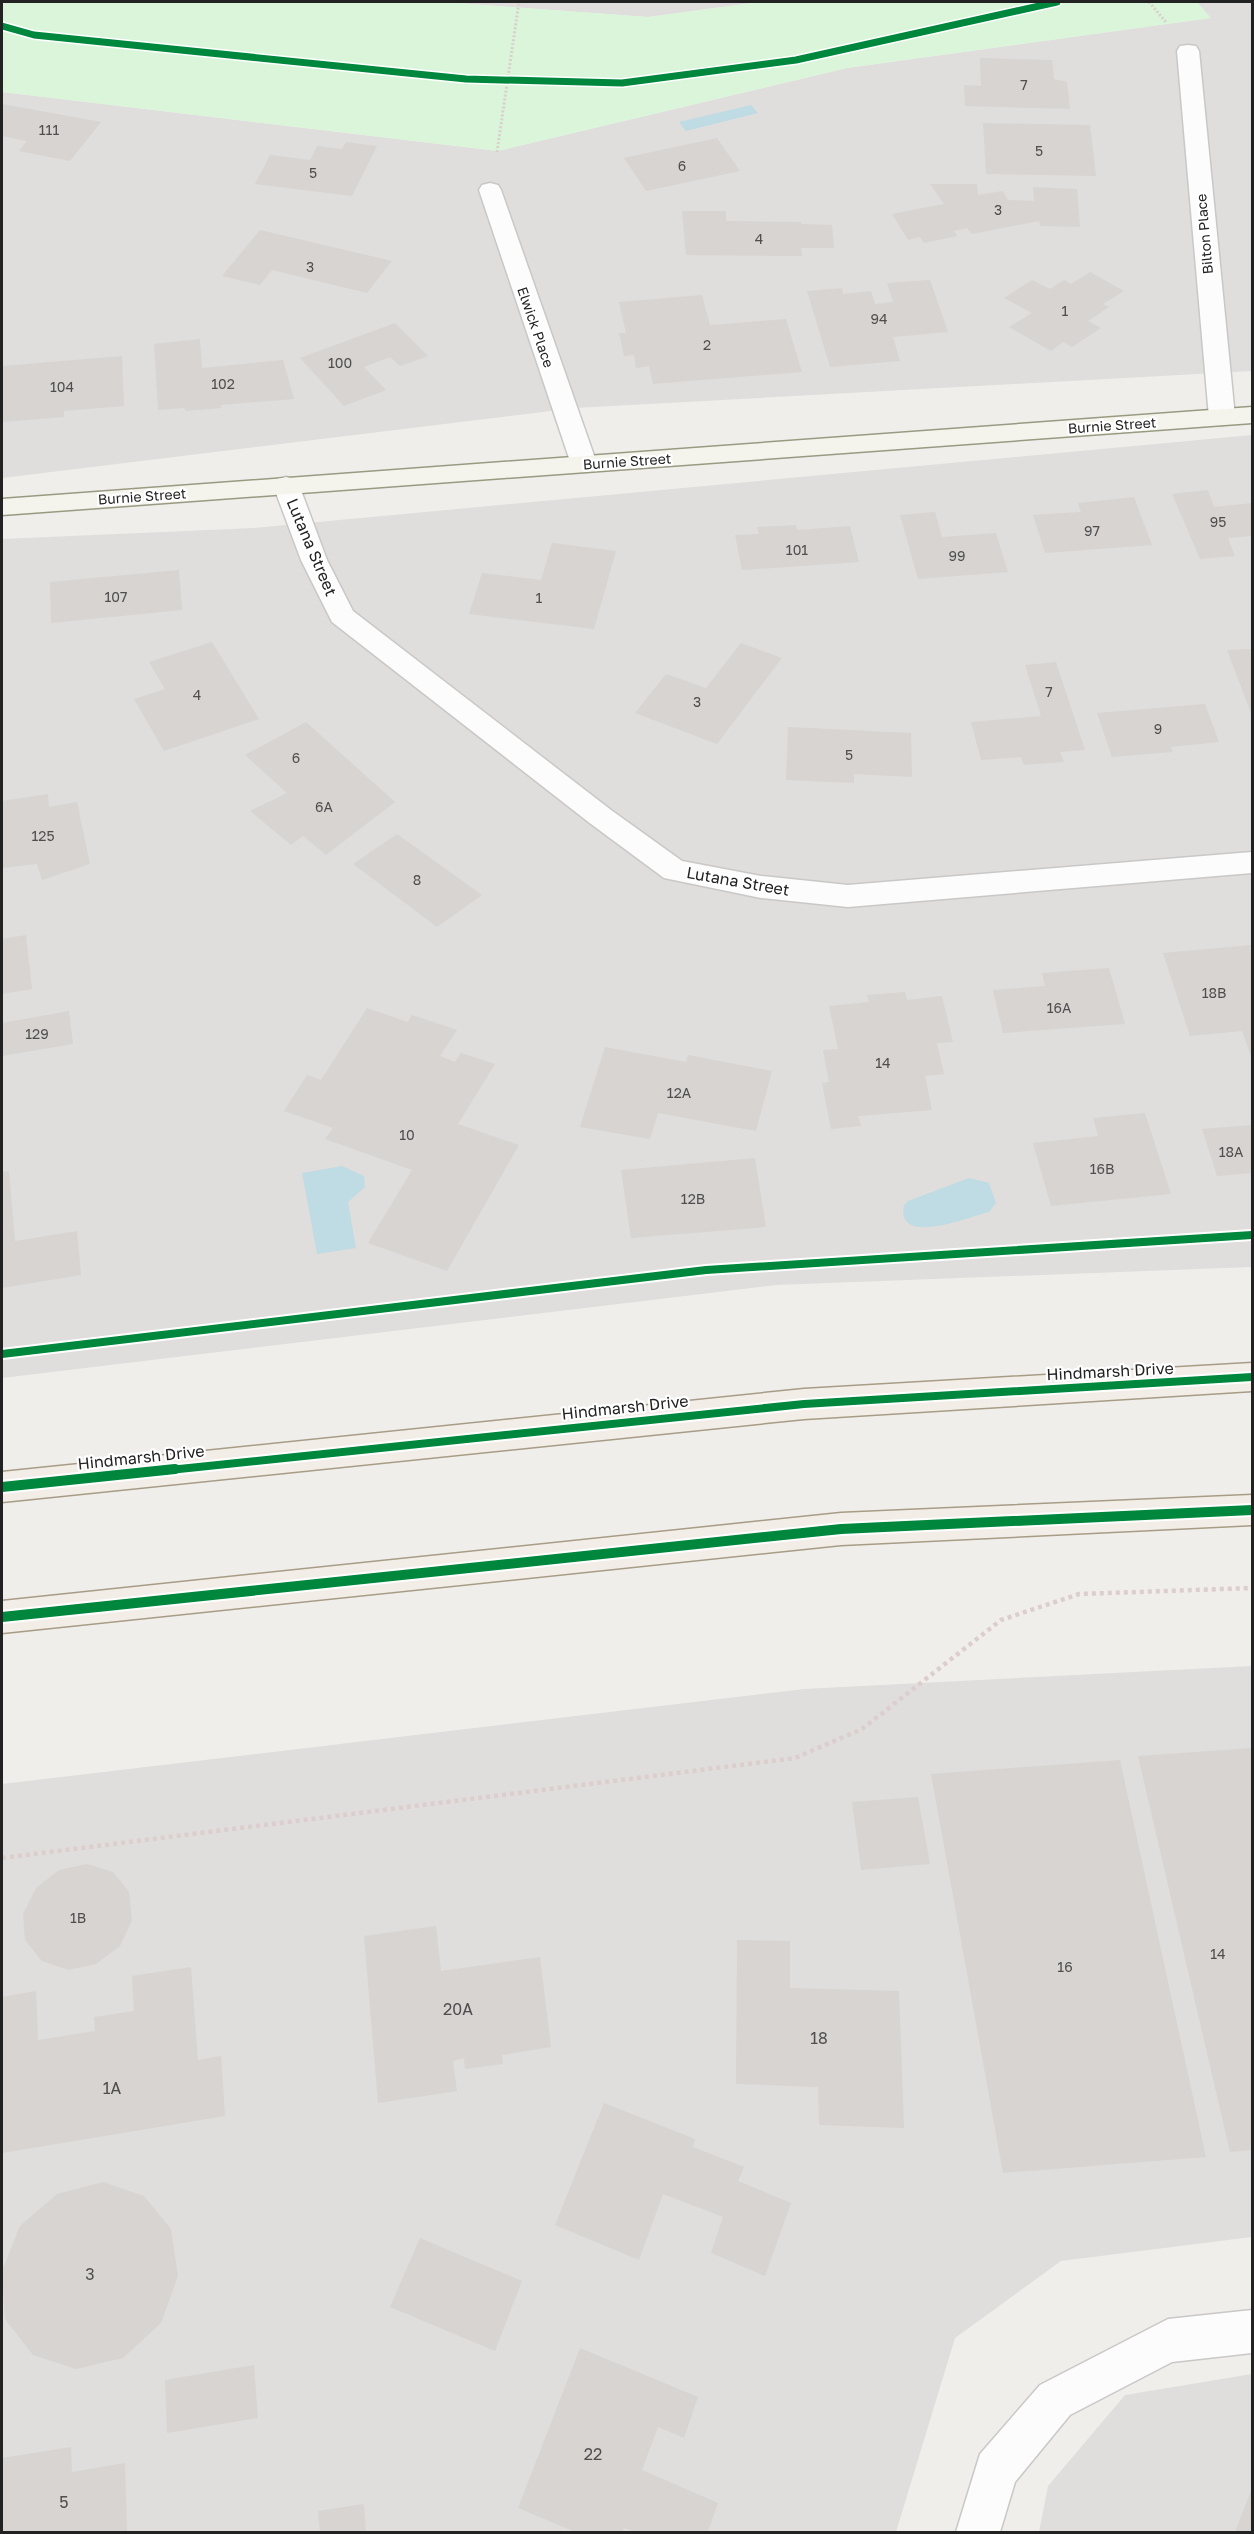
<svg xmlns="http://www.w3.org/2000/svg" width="1254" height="2534" viewBox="0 0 1254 2534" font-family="'Golos Text',sans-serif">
  <rect width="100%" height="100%" fill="#f0eeeb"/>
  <path fill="#dfdedc" d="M443 2H759L648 17Z
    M1197 2H1252V371L575 408 2 478V92L498 151 847 68 1210 18Z
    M1252 435V1267L776 1285 2 1378V539L253 528Z
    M1252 1666V2237L1061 2261 955 2338 896 2532H2V1784L804 1689Z
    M1252 2374V2532H1039L1048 2486 1125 2395Z"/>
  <path fill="#daf5da" d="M2 2H443L648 17 759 2H1197L1211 18 847 68 498 151 2 92Z"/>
  <path fill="#bfdbe3" d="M751 105 758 113 686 131 679 122Z
    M342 1166 364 1176 365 1187 348 1202 356 1248 317 1254 302 1173Z
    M969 1178 989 1183 996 1203 989 1212C971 1216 895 1248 904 1205L908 1201Z"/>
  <path fill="#d7d4d2" d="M980 58 1052 60 1054 79 1067 82 1070 109 965 106 964 85 981 86Z
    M2 104 101 122 70 161 19 151 27 141 2 136Z
    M983 123 1090 125 1096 176 986 174Z
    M717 138 740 171 646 191 624 158Z
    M346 142 377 146 352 196 255 184 270 155 310 160 317 146 342 149Z
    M930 184H977L978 195 1003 191 1008 200 1034 201 1033 187 1077 189 1080 227 1040 226 1039 221 972 234 967 228 954 231 957 236 924 243 920 237 908 240 892 214 944 204Z
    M682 211H726V221L801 222V224L832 225 834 248H801L802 256 686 255Z
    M260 230 392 261 367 293 272 270 260 285 222 276Z
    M1090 272 1124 291 1103 304 1109 307 1088 321 1101 328 1072 347 1063 342 1051 351 1009 327 1032 313 1004 298 1032 280 1050 289 1064 280 1071 284Z
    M930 280 948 332 893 337 900 361 830 367 807 291 842 288 843 294 871 291 875 304 893 302 887 283Z
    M702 295 710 325 786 319 802 372 653 384 649 366 636 368 634 355 624 356 619 333H626L619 302Z
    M395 323 428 356 400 366 390 357 364 367 386 390 344 406 300 358Z
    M200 339 202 368 283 360 294 399 221 405V408L186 411 184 408 158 410 154 344Z
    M122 356 124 406 64 411V417L2 422V366Z
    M1208 490 1214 507 1252 503V536L1228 538 1235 556 1200 559 1172 494Z
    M1134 497 1152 545 1045 553 1033 515 1081 512 1078 503Z
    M935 512 942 537 996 533 1008 572 918 579 900 515Z
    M796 525 797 530 850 526 859 562 742 570 735 535 759 534 757 527Z
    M552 543 616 551 594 629 469 614 482 573 541 580Z
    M179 570 182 610 51 623 50 582Z
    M212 642 259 719 164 751 134 699 165 689 149 662Z
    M741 643 782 658 717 744 635 713 666 674 706 688Z
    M1252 649V716L1227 650Z
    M1056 662 1085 750 1060 752 1064 762 1024 765 1021 757 981 760 971 722 1041 716 1025 665Z
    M1205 704 1219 742 1171 747 1173 752 1112 757 1097 713Z
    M306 722 395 802 326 855 303 836 291 845 250 811 287 793 245 755Z
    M788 727 911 733 912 777 854 774V783L786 780Z
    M48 794 49 807 77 802 90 864 42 880 37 864 2 868V801Z
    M397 834 482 895 437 927 353 864Z
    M26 935 32 989 2 994V939Z
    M1252 945V1059L1242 1031 1190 1036 1163 953Z
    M1109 968 1125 1024 1003 1033 993 990 1045 986 1042 973Z
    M905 992 907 1000 942 996 953 1042 937 1043 944 1074 925 1076 932 1110 858 1116 861 1126 831 1129 822 1083 829 1082 823 1050 838 1049 829 1006 869 1002 867 995Z
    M367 1008 408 1022 412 1015 457 1030 440 1056 455 1062 461 1053 495 1064 458 1124 519 1145 447 1271 368 1243 412 1170 325 1139 333 1128 284 1111 307 1075 321 1080Z
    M69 1011 73 1044 2 1056V1023Z
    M605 1047 686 1062 688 1055 772 1071 756 1131 658 1113 650 1139 580 1127Z
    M1145 1113 1171 1194 1051 1206 1033 1143 1098 1136 1093 1118Z
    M1252 1125V1173L1217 1176 1202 1129Z
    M755 1158 766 1227 631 1238 621 1170Z
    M9 1171 15 1241 77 1231 81 1275 2 1288V1172Z
    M1252 1748V2150L1230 2152 1138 1756Z
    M1120 1760 1206 2157 1003 2173 931 1774Z
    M918 1797 930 1864 861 1870 852 1802Z
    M87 1864 113 1872 129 1892 132 1920 120 1946 96 1964 68 1970 42 1961 25 1940 23 1914 36 1888 59 1870Z
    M436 1926 441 1971 540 1957 551 2047 502 2055 503 2064 465 2069 464 2058 453 2061 457 2091 378 2103 364 1936Z
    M737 1940 790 1941V1988L899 1991 904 2128 819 2125 818 2087 736 2084Z
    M191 1967 198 2060 221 2056 225 2116 2 2153V1997L36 1991 38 2040 95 2031 94 2017 134 2011 132 1976Z
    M604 2103 695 2139 693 2147 744 2167 738 2181 791 2203 765 2276 711 2253 723 2217 663 2194 639 2260 555 2225Z
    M103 2182 144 2196 171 2229 178 2276 161 2323 123 2358 76 2369 33 2355 5 2319 2 2271 20 2226 57 2194Z
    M420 2238 522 2281 495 2351 390 2307Z
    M580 2348 698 2397 684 2438 658 2427 642 2470 718 2503 708 2532H635L624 2528 623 2532H575L518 2508Z
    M254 2365 258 2418 167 2433 165 2380Z
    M71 2447 72 2472 125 2463 127 2532H2V2458Z
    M1252 2488V2532H1235Z
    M364 2504 366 2532H320L318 2511Z"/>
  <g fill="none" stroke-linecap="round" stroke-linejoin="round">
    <defs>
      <path id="street" d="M1188 45 1196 46 1199 51 1235 417 1231 422 1222 425 1213 422 1209 417 1177 51 1180 46Z
        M490 183 498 185 501 190 597 464 593 470 584 472 575 470 571 464 479 190 482 185Z
        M286 477 295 479 299 485 327 560 353 611 611 810 682 861 761 876 848 885 1252 852V873L848 907 761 898 664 878 591 824 332 622 301 560 273 485 277 479Z
        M1252 2310V2353L1172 2362 1070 2415 1015 2482 1000 2532H956L980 2454 1040 2385 1168 2319Z"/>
      <path id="secondary" d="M1252 407V423L2 515V499Z"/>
      <path id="primary" d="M1252 1363V1391L804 1419 2 1502V1472L804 1389Z
        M1252 1495V1525L841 1545 2 1633V1601L841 1513Z"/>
    </defs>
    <use href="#street" stroke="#c9c8c7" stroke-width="3"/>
    <use href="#secondary" stroke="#999a82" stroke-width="3"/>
    <use href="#primary" stroke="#a79c86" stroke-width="3"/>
    <path stroke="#dccecd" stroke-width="3" stroke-dasharray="2 2" stroke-linecap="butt" d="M1149 2 1166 22
      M497 152 519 2"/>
    <path stroke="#dccecd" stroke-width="4.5" stroke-dasharray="4 4" stroke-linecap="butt" d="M2 1858 795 1758 862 1729 1001 1620 1079 1594 1252 1588"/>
    <use href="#street" fill="#fdfcfc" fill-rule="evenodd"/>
    <use href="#secondary" fill="#f4f4ed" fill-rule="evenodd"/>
    <use href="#primary" fill="#f3ede7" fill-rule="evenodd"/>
    <defs>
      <path id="cycleway-far2" d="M2 26 34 35 466 79 622 83 796 60 1057 2"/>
      <path id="cycleway-far1" d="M2 1354 706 1270 1252 1235
        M160 1471 804 1404 1252 1377"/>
      <path id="cycleway" d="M2 1487 175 1469
        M2 1617 841 1529 1252 1510"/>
    </defs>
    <use href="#cycleway-far2" stroke="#fff" stroke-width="10"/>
    <use href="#cycleway-far1" stroke="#fff" stroke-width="12"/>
    <use href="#cycleway" stroke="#fff" stroke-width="14"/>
    <use href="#cycleway-far2" stroke="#00873e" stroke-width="7"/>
    <use href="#cycleway-far1" stroke="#00873e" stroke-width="8"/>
    <use href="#cycleway" stroke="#00873e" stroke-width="10"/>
  </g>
  <g text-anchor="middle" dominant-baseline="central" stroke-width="4.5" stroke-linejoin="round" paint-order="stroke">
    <g font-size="14" fill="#4f4e4e">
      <text x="1024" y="84">7</text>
      <text x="49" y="129">111</text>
      <text x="1039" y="150">5</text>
      <text x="682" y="165">6</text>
      <text x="313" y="172">5</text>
      <text x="998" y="209">3</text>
      <text x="759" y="238">4</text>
      <text x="310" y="266">3</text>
      <text x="1065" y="310">1</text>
      <text x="879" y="318">94</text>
      <text x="707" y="344">2</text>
      <text x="340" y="362">100</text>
      <text x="223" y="383">102</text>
      <text x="62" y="386">104</text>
      <text x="1218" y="521">95</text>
      <text x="1092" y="530">97</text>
      <text x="797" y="549">101</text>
      <text x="957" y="555">99</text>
      <text x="116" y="596">107</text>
      <text x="539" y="597">1</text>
      <text x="1049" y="691">7</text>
      <text x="197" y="694">4</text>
      <text x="697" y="701">3</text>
      <text x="1158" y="728">9</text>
      <text x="849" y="754">5</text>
      <text x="296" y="757">6</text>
      <text x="324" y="806">6A</text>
      <text x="43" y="835">125</text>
      <text x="417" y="879">8</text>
      <text x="1214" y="992">18B</text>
      <text x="1059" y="1007">16A</text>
      <text x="37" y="1033">129</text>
      <text x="883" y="1062">14</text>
      <text x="679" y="1092">12A</text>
      <text x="407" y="1134">10</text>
      <text x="1231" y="1151">18A</text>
      <text x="1102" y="1168">16B</text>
      <text x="693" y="1198">12B</text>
      <text x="78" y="1917">1B</text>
      <text x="1218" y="1953">14</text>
      <text x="1065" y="1966">16</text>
    </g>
    <g font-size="14" fill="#222" stroke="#fff">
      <text transform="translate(1204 234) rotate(-95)">Bilton Place</text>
      <text transform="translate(536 327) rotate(71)">Elwick Place</text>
      <text transform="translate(1112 425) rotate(-4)">Burnie Street</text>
      <text transform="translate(627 461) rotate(-4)">Burnie Street</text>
      <text transform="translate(142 496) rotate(-4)">Burnie Street</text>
    </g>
    <g font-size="16" fill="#222" stroke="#fff">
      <text transform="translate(312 547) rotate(67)">Lutana Street</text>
      <text transform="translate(738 881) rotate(10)">Lutana Street</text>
      <text transform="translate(1110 1371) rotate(-3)">Hindmarsh Drive</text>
      <text transform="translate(625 1407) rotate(-6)">Hindmarsh Drive</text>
      <text transform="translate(141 1457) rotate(-6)">Hindmarsh Drive</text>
    </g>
    <g font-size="16" fill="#4f4e4e">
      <text x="458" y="2009">20A</text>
      <text x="819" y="2038">18</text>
      <text x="112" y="2088">1A</text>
      <text x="90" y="2274">3</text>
      <text x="593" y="2454">22</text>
      <text x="64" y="2502">5</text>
    </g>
  </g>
  <rect width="1254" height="2534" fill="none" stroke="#222222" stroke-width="6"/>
</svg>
